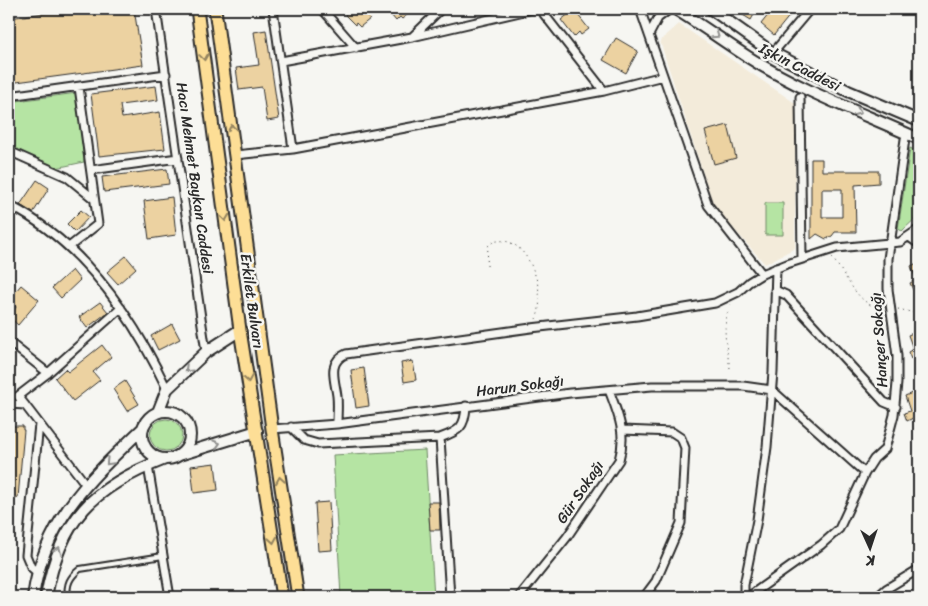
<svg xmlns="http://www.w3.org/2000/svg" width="928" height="606" viewBox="0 0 928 606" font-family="Sriracha,sans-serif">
  <rect width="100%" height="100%" fill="#f6f6f2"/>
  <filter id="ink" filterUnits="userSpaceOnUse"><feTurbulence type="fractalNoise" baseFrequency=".02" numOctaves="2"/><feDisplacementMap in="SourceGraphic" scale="10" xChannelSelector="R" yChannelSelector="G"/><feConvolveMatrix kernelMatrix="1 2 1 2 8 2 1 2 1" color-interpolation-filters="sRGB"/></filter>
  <g filter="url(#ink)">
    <path fill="#f3ebda" d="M679 24 795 103V248L765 264 714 207 660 41Z"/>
    <path fill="#b5e4a3" stroke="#708867" d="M77 93 84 162 56 168 9 146V102Z
      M910 148 919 152V215L902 231 898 229Z
      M765 203H783V235H765Z
      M150 435a16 16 0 1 1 32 0a16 16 0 1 1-32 0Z
      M425 450 434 597H341L333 455Z"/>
    <path fill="#ecd2a1" stroke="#2b2b2b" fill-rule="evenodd" d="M72 9H134L143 65 9 83V18Z
      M342 9H364L368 13 366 15 370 19 360 27 356 23 355 25 345 15 346 13Z
      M386 9H414L402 19 400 17 396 21Z
      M733 9H757L751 20Z
      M773 9H795L774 35 761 24Z
      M574 10 589 29 581 35 579 32 574 37 561 20Z
      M266 30 279 119 267 121 262 87 239 90 236 68 259 65 254 32Z
      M616 38 638 51 626 73 603 60Z
      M156 86 158 100 120 105 122 118 160 112 165 149 99 156 91 94Z
      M728 125 736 158 714 164 705 131Z
      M811 159H822V171H879V183L855 185 856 232H835L832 236 826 239 817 234 811 239ZM822 189H842V217H822Z
      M167 169 169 184 104 192 102 177Z
      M37 180 49 188 33 213 20 205Z
      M172 197 176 235 149 239 144 201Z
      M81 210 89 217 75 232 67 224Z
      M126 256 136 268 118 284 107 272Z
      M917 263 919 267V289L913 290 910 283 916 280 911 266Z
      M72 270 80 280 61 298 52 288Z
      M21 285 39 300 18 325 9 317 16 307 9 299Z
      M100 302 108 312 87 328 79 317Z
      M172 324 180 339 158 350 151 336Z
      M915 332 917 335 919 334V363L916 357 911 359 908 352 913 349 908 335Z
      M102 345 111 357 93 372 100 380 73 401 55 378 65 369 68 372Z
      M413 361 416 380 404 382 401 363Z
      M364 368 369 406 356 408 351 370Z
      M125 381 139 404 127 411 113 389Z
      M912 393 913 396 919 394V415L907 421 904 413 910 411 905 396Z
      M9 426H23V430H24L18 498 9 497Z
      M215 463 218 490 194 493 191 466Z
      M329 502 332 550 318 551 315 503Z
      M428 502H439L440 530H430Z"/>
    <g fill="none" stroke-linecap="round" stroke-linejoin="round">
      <defs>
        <path id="lane" d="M68 597C66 584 70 577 80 569L163 556"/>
        <path id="street" d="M156 9 206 352
          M273 9 293 149
          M322 9 356 48
          M540 9 604 91
          M640 9 708 205 762 274
          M649 35 658 18 670 9
          M413 36 441 9
          M773 53 810 9
          M281 61 412 37 533 9
          M9 96 166 74
          M800 97 802 259
          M9 151 67 177 94 199
          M235 155 293 149 604 91 663 76
          M91 170 178 158
          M9 205C83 243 132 315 167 389
          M909 237 919 244
          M69 247 98 224 79 87
          M775 290 786 295 884 402 896 407
          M9 342 48 373
          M9 404 25 405
          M337 424C337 415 338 405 337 396 335 380 327 362 346 354L531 328 637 316 715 303 738 292 749 282 762 274 787 264 837 248 900 242 919 229
          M291 427 304 440 318 444 440 438
          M272 429 337 424 570 393 652 386H743L772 390 865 473
          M623 430 672 432 681 438 685 448 681 523 656 581 644 597
          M148 466 170 597
          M87 486 18 396 48 373 121 308
          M38 573 31 567 26 555 39 424
          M450 597 440 438C459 431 465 428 466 406
          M519 597 567 537 619 460C627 433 618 414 609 390
          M744 597V585L757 520 767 447 773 372 776 268
          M748 597 821 545 839 529 865 473 874 459 885 449 894 415 897 383V356L888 289V259L905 139
          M877 597 886 589 919 569"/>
        <path id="secondary" d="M675 9C700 24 723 41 748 57 801 91 862 113 919 139
          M711 9 773 53 848 91 919 121
          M142 435a24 24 0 1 1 48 0a24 24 0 1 1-48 0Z
          M158 412 167 389 206 352 240 330
          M179 455 257 431
          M33 597C44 520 90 479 143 428
          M46 597C60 519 93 487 165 459"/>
        <path id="primary" d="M197 9 240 330 282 597
          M215 9 272 429 298 597"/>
      </defs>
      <use href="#lane" stroke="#2b2b2b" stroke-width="8"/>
      <use href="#street" stroke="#2b2b2b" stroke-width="11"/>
      <use href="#secondary" stroke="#2b2b2b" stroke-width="14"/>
      <use href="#primary" stroke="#2b2b2b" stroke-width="15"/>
      <path stroke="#2b2b2b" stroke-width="1" stroke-dasharray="1 4" stroke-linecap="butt" d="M832 258C846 274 859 308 882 308
        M487 266 488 246 493 242C528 231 548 295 536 319
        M898 309 919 314
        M730 368C726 346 721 324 731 304"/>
      <use href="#lane" stroke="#f6f6f2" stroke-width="4"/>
      <use href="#street" stroke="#f6f6f2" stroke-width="7"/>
      <use href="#secondary" stroke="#f6f6f2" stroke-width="10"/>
      <use href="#primary" stroke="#fdde96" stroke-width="11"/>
    </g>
    <defs><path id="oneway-chevron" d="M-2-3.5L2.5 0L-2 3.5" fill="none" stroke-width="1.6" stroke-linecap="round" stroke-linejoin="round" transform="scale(1.25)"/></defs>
    <g stroke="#90908e">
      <use href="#oneway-chevron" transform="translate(716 35) rotate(34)"/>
      <use href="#oneway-chevron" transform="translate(858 112) rotate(24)"/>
      <use href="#oneway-chevron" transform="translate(188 369) rotate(136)"/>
      <use href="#oneway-chevron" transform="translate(217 444) rotate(-17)"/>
      <use href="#oneway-chevron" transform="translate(109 462) rotate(134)"/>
      <use href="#oneway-chevron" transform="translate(58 550) rotate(-67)"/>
    </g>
    <g stroke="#948460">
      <use href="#oneway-chevron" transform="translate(204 57) rotate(82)"/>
      <use href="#oneway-chevron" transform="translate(232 128) rotate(-98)"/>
      <use href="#oneway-chevron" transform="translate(225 218) rotate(82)"/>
      <use href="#oneway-chevron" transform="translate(248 379) rotate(81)"/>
      <use href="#oneway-chevron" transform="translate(280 480) rotate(-99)"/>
      <use href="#oneway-chevron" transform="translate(273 540) rotate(81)"/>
    </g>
  </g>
  <g text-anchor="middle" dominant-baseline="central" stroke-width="5" stroke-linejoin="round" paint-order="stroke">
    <g font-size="15" fill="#2b2b2b" stroke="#f6f6f2">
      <text transform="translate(800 67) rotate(27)">Işkın Caddesi</text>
      <text transform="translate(195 178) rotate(82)">Hacı Mehmet Baykan Caddesi</text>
      <text transform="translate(252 301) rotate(82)">Erkilet Bulvarı</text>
      <text transform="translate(879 340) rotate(-94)">Hançer Sokağı</text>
      <text transform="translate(520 386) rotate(-7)">Harun Sokağı</text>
      <text transform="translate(580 492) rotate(-56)">Gür Sokağı</text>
    </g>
  </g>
  <rect width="928" height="606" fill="none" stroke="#f6f6f2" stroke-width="30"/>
  <rect x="15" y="15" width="898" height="576" fill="none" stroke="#2b2b2b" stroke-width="2" filter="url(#ink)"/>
  <g transform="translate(870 548) rotate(177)" stroke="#f6f6f2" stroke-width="4" paint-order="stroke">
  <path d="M0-4L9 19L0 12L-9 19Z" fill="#2b2b2b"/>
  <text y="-8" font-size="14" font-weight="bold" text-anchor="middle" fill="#2b2b2b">K</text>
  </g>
</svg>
